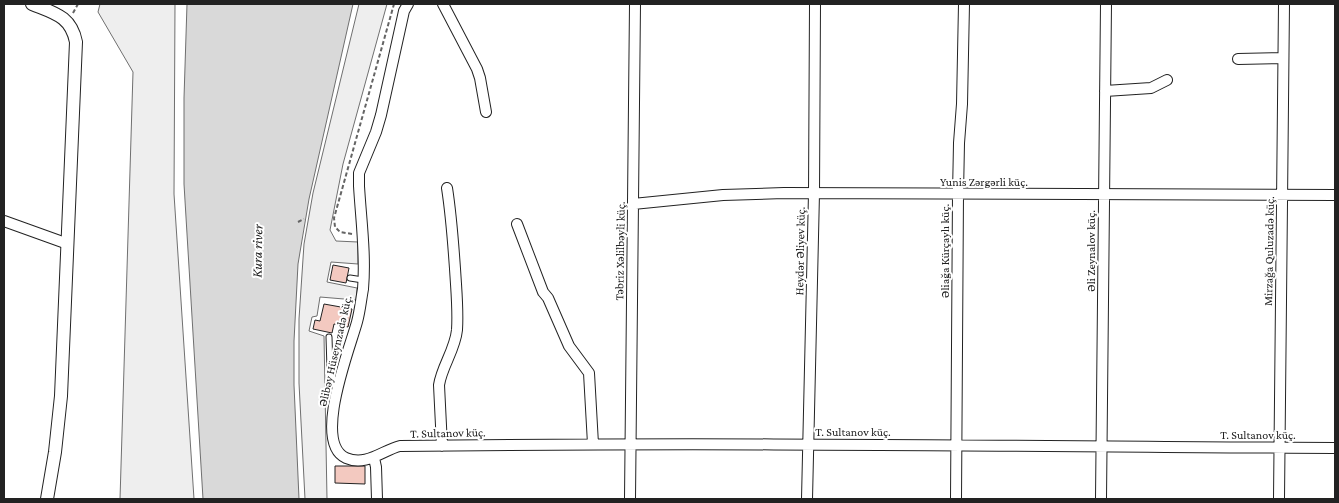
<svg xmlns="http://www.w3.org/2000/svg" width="1339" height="503" viewBox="0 0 1339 503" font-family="'Crimson Pro',serif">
  <rect width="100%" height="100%" fill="#fff"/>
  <path fill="#eee" stroke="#6f6f6f" d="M100 4H175L174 194 194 499H120L133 72 98 12Z
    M359 4H387L343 164 330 230 336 241 358 242V264L331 262 327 282 357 288 356 300 320 297 317 316 312 317 309 331 324 336 327 499H305L299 383V319L304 244 313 193Z"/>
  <path fill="#d9d9d9" stroke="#6f6f6f" d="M187 4H353L309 199 298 264 294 341V385L299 499H203L184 184V98Z"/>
  <path fill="#f3c9c0" stroke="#222" d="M333 265 349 268 346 283 330 280Z
    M324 304 352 309 348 327 334 324 332 333 313 329 315 320 320 321Z
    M335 466H365V484L335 483Z"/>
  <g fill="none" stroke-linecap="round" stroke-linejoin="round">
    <defs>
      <path id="service" d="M350 278 363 280
        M329 337 330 369 336 387"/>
      <path id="minor" d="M408 4 404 11 381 115 376 132 359 173V186C361 220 366 255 363 289 361 300 360 311 357 322 350 348 312 443 346 458 366 467 383 450 400 446 712 442 1023 446 1335 448
        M443 4 477 69 480 78 486 112
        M1238 59 1282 58
        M1105 91 1151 88 1167 80
        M633 204 723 195 784 193 1335 195
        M4 221 68 244
        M517 224 543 292 548 298 569 346 589 373 593 444
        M442 446 439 385C442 366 455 350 457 330 458 315 457 299 456 284 454 252 452 220 447 188
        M374 458 376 467 377 499
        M630 499 635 4
        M807 499 814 193 815 4
        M956 499 958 194 959 143 962 104 964 4
        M1101 499 1106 4
        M1279 499 1284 4"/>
      <path id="tertiary" d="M32 4C54 13 71 16 76 42L61 396 55 452 47 499"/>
    </defs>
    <use href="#service" stroke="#222" stroke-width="7"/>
    <use href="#minor" stroke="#222" stroke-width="12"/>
    <use href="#tertiary" stroke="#222" stroke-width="14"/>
    <path stroke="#646464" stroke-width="2" stroke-dasharray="4 2.5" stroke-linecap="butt" d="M73 13 78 4
      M298 222 304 219
      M352 234 340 232 335 227 334 218 394 4"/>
    <use href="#service" stroke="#fff" stroke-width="5"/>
    <use href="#minor" stroke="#fff" stroke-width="10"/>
    <use href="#tertiary" stroke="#fff" stroke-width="12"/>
  </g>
  <g text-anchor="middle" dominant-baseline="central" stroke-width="4" stroke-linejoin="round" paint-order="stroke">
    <g font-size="12" fill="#222" stroke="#fff">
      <text x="984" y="182">Yunis Zərgərli küç.</text>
      <text transform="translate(620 251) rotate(-89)">Təbriz Xəlilbəyli küç.</text>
      <text transform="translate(800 251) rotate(-89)">Heydər Əliyev küç.</text>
      <text transform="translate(945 251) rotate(-90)">Əliağa Kürçaylı küç.</text>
      <text transform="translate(1091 251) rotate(-90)">Əli Zeynalov küç.</text>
      <text transform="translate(1269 251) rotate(-89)">Mirzağa Quluzadə küç.</text>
      <text transform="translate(335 351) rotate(-77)">Əlibəy Hüseynzadə küç.</text>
      <text x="853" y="432">T. Sultanov küç.</text>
      <text transform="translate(448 433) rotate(-1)">T. Sultanov küç.</text>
      <text x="1258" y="435">T. Sultanov küç.</text>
    </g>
    <g font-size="14" font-style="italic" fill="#222" stroke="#fff">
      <text transform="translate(257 251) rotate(-89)">Kura river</text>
    </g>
  </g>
  <rect width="1339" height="503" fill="none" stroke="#222222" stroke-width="10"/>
</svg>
